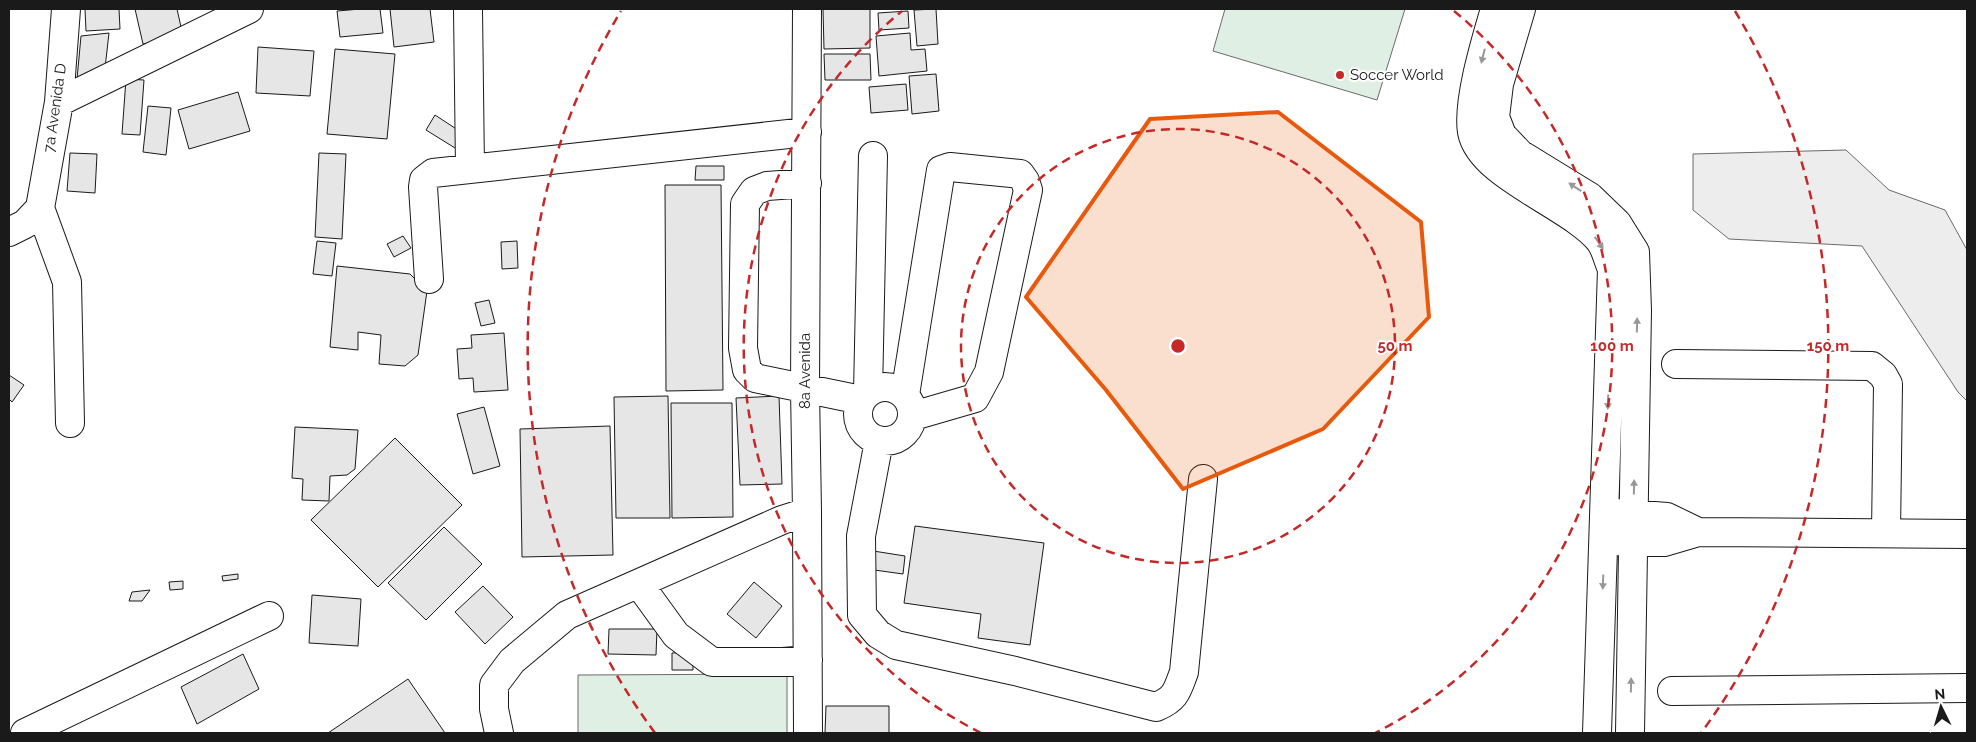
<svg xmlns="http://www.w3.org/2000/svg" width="1976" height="742" viewBox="0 0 1976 742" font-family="Raleway,sans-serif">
  <rect width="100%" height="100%" fill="#fff"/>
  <path fill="#e0efe3" stroke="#6a6a6a" d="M1225 9H1405L1377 100 1213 51Z
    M787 674V733H578V675Z"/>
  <path fill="#ededed" stroke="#6a6a6a" d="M1846 150 1889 190 1945 210 1967 250V401L1958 392 1862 246 1729 239 1693 210V154Z"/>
  <path fill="#e6e6e6" stroke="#1a1a1a" d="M85 9H119L120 29 86 31Z
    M135 9H177L183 36 143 44Z
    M361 9H380L383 33 340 37 337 11Z
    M390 9H430L434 42 394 47Z
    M823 9H870V48L824 49Z
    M936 9 938 44 917 46 914 10Z
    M908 11 909 28 879 30 878 13Z
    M109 33 104 77 76 90 81 36Z
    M910 33 911 50 925 49 927 71 879 76 876 36Z
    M258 47 314 51 310 96 256 93Z
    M335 49 395 54 387 139 327 134Z
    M824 54H870L871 80H825Z
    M936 74 939 111 912 114 909 76Z
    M126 79 144 80 140 135 122 134Z
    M906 84 908 110 871 113 869 87Z
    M238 92 250 131 189 149 178 110Z
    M148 106 171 108 166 155 143 152Z
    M435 115 464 134 455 148 426 130Z
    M70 153 97 154 95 193 67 191Z
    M319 153 346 154 342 239 315 237Z
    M696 166H724V180H695Z
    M665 185H721L723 390 666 391Z
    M403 236 411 248 394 257 387 244Z
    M317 241 336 243 332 276 313 274Z
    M517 241 518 268 502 269 501 242Z
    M337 266 410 274 427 291 418 355 405 366 379 364 381 335 358 332V350L330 347Z
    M489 300 495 323 481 326 475 303Z
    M504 333 508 390 474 392 473 378 459 379 457 349 472 348 471 335Z
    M9 375 24 385 12 402 9 399Z
    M668 396 670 518H616L614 397Z
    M779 396 782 484 740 485 736 398Z
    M671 403H732L733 517 672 518Z
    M484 407 500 466 473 474 457 414Z
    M610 426 613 555 522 557 520 429Z
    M295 427 358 430 355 469 347 475 330 476 329 501 302 500 303 479 292 478Z
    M395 438 462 505 378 587 311 520Z
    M915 526 1044 543 1030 645 978 638 981 614 904 603Z
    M444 527 482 564 426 620 388 583Z
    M867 550 905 556 903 574 867 569Z
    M238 574V579L223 581 222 576Z
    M183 581V589L170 590 169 582Z
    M754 582 782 606 756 638 727 614Z
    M483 586 513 617 485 644 455 612Z
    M150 590 142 601H129L132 592Z
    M312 595 361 599 358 646 309 643Z
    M609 629H657L656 655 608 654Z
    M693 652V670H672V653Z
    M243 654 259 689 197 724 181 687Z
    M408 679 445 733H328Z
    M826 706H889V733H825Z"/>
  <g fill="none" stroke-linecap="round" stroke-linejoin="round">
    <defs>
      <path id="minor" d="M468 9 470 169
        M807 9 805 389 807 512 808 733
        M1495 9C1486 40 1467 101 1472 132 1480 176 1571 205 1600 241 1606 249 1608 261 1612 269L1597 733
        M1521 9 1499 84 1495 117 1502 135 1520 154 1590 197 1617 223 1635 252 1637 310 1630 733
        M59 102 249 9
        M807 183 767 186 754 191 745 204 743 348 747 370 755 378 861 400
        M40 208 67 282 70 423
        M40 208 59 102 66 9
        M9 232 25 224 40 208
        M429 279 423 187 424 180 433 173 807 132
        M1676 364 1872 366 1883 375 1888 384 1886 533
        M858 414a27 27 0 1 1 54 0a27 27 0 1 1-54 0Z
        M868 393 873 156
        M905 395 941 170 950 167 1020 174 1025 181 1028 190 989 372 975 398 913 416
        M879 441 861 536 862 615 878 634 896 645 1015 671 1156 707C1176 699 1177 691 1184 672L1203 479
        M1616 513 1667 517 1698 532
        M1615 541 1664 542 1698 532 1967 534
        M639 584 676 635 712 662H783L808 660
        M1672 691 1967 688
        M25 733 269 616
        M499 733 494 709V685L512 661 567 615 782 520 807 512"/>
    </defs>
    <use href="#minor" stroke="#1a1a1a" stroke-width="30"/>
    <use href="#minor" stroke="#fff" stroke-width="28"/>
  </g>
  <defs><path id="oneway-solid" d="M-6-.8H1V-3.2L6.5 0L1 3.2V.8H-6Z" transform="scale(1.25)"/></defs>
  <g fill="#989898">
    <use href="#oneway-solid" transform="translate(1483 56) rotate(104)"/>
    <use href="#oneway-solid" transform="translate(1575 187) rotate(-147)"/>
    <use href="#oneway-solid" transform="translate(1599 243) rotate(55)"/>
    <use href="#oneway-solid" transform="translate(1637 325) rotate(-89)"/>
    <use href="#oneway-solid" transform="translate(1608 402) rotate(92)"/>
    <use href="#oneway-solid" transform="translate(1634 487) rotate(-89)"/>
    <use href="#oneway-solid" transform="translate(1603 582) rotate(92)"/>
    <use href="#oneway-solid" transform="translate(1631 685) rotate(-89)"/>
  </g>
  <path fill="#e8590c" fill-opacity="0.2" stroke="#e8590c" stroke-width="4" stroke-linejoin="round" d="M1278 112 1421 222 1429 317 1323 429 1183 489 1106 390 1026 297 1150 119Z"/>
  <g fill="none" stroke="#c62828" stroke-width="2.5" stroke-dasharray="9 6">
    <circle cx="1178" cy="346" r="217"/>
    <path d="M981 733A434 434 0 0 1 902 11M1454 11A434 434 0 0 1 1375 733"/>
    <path d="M655 733A650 650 0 0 1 621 11M1735 11A650 650 0 0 1 1701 733"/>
  </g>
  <circle fill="#c62828" stroke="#fff" stroke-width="2" cx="1340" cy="75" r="5"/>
  <g text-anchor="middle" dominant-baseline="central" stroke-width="4" stroke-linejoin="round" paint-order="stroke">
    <g font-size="15" fill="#1a1a1a" stroke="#fff" text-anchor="start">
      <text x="1350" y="75">Soccer World</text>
    </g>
    <g font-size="15" fill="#1a1a1a" stroke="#fff">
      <text transform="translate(55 108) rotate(-82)">7a Avenida D</text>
      <text transform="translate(805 371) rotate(-90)">8a Avenida</text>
    </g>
  </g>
  <circle cx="1178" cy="346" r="8" fill="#c62828" stroke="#fff" stroke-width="2.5"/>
  <g font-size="15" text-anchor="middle" font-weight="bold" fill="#c62828" stroke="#fff" stroke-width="4" stroke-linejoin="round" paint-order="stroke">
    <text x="1395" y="351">50 m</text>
    <text x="1612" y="351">100 m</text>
    <text x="1828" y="351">150 m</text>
  </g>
  <rect width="1976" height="742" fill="none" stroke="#1a1a1a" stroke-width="20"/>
  <g transform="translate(1941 707) rotate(355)" stroke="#ffffff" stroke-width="4" paint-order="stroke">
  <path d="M0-4L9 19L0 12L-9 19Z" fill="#1a1a1a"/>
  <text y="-8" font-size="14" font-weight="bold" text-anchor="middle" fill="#1a1a1a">N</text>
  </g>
</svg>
